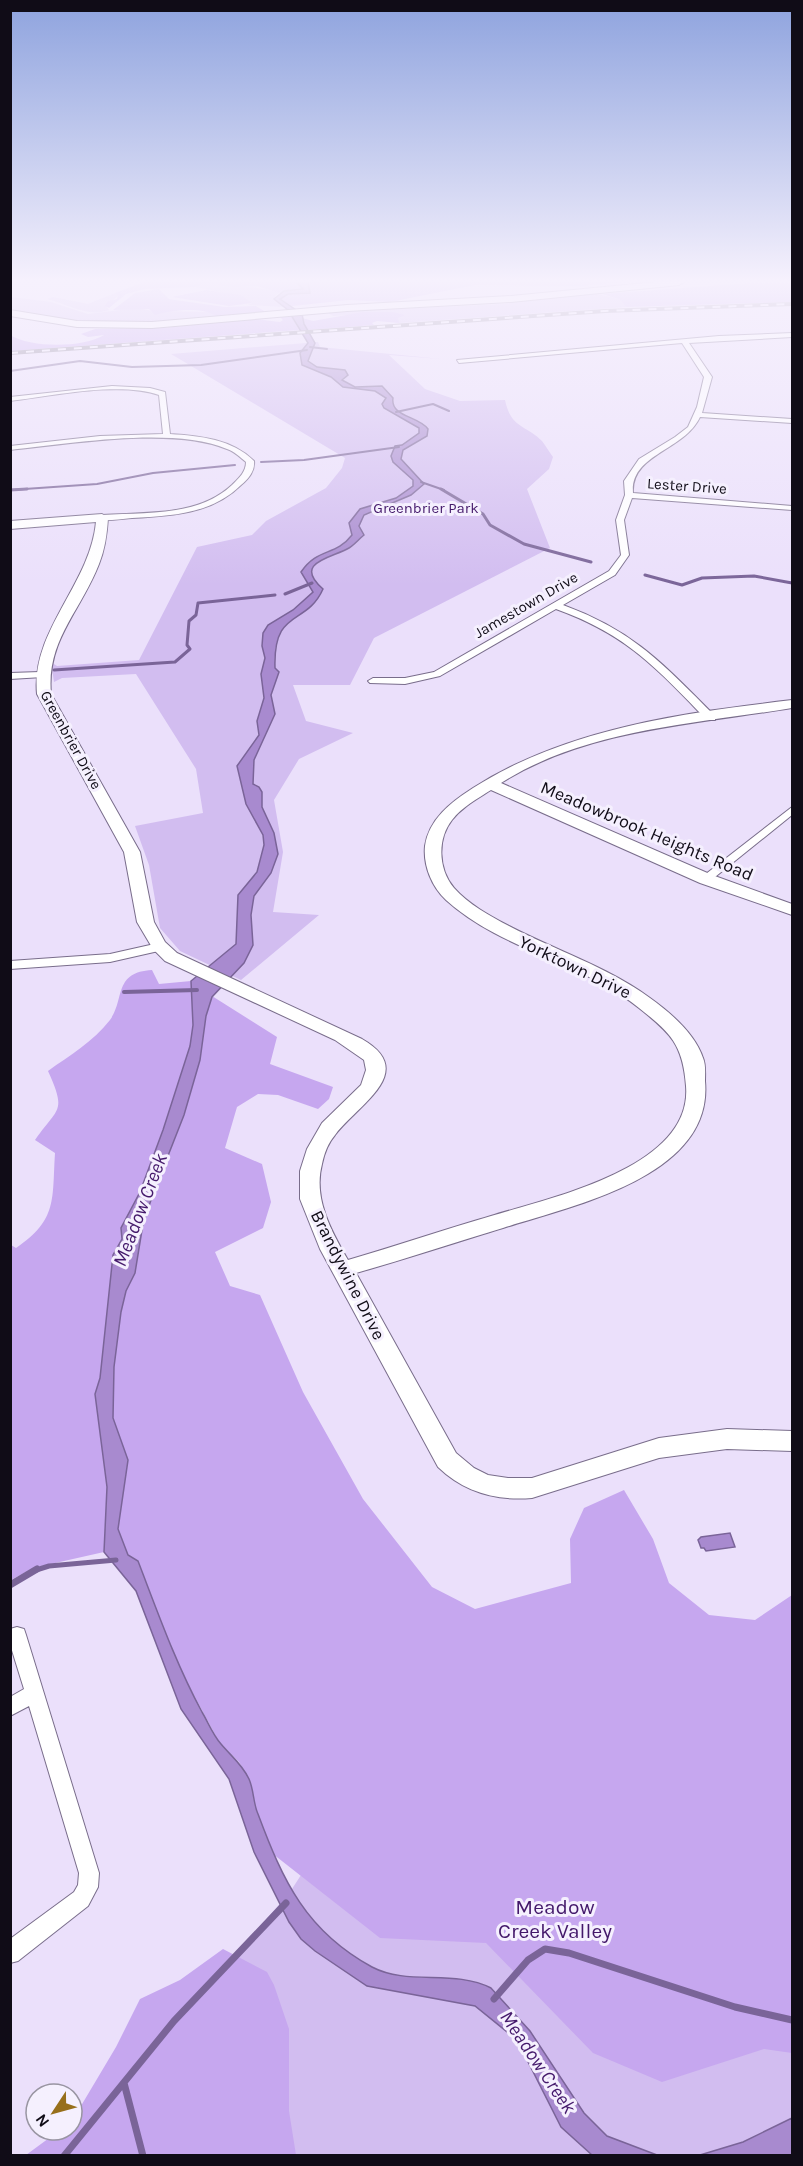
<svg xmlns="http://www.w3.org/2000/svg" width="803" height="2166" viewBox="0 0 803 2166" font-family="Karla,sans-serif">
  <rect width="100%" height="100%" fill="#ebe0fb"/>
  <path fill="#d2bdf0" d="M206 283C231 287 255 285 279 293L275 296 276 301 284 307 248 305 252 303 232 294 195 287Z
    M115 293 119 295 106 306 109 310C88 318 68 304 47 299L53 297 88 304Z
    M593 293 619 299 626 307 399 323 392 312 333 316 327 312 504 304Z
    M11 297 51 302 88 314 136 308 153 311 212 312 218 317 140 324 73 322 11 310Z
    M318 342 320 347 441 359 389 355 425 389 460 401 505 400C511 429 527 425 542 441 546 446 549 452 553 457L549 469 527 489 550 548 374 638 350 685H293L306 721 353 733 299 759 274 800 283 852 273 912 319 915 241 980 180 951 160 928 149 865 135 826 203 813 196 769 136 674 62 678 54 682 51 662 57 666 139 660 197 547 252 535 266 521 326 488 342 468 345 458 171 354Z
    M456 1636H792V2155L63 2156 290 1892Z"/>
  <path fill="#c6a7ef" d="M144 282H296L303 289 279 293 257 286 233 287 206 283 195 287 145 289 126 294 109 308 105 306 108 301 117 299 118 295 115 293Z
    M308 282H624L580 286 475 285 390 302 349 300 292 306 280 299 288 294H302Z
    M749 283H792V302L626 307 619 299 602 294Z
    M159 289 169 299 175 300 225 307 256 306 267 313 218 317C203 306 171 310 155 315L149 309 113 310 135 293Z
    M206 290 241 295 252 303 229 306 172 297Z
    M363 312H392L405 315 398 318 399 323 377 321 372 323 374 325 307 330 302 318 313 321Z
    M290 314 299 330 11 351 10 335C31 348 83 348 104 335L88 337 81 334 95 329 162 328 255 319 280 322 283 320 279 316Z
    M152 970 159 984 191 981 193 1025 190 1046 163 1130 140 1192 122 1228V1239L113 1255 100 1378 95 1394 107 1487 104 1552 33 1568 11 1580V1245L16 1248C58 1220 52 1199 55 1153L35 1140C58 1107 67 1113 48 1071 70 1055 93 1042 110 1020 125 1000 113 972 152 970Z
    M212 996 277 1037 270 1064 333 1087 329 1099 318 1109 278 1095 258 1094 237 1107 225 1148 262 1164 271 1202 263 1228 215 1252 230 1286 260 1295 303 1392 363 1499 432 1587 475 1609 571 1583 570 1539 584 1508 624 1490 653 1539 669 1583 709 1615 755 1620 792 1595V2053L764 2049 662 2082 593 2053 486 1943 380 1938 273 1854 256 1809 250 1781 239 1762 219 1742 176 1662 138 1562 128 1555 118 1529 128 1460 113 1418 114 1367 121 1312 126 1291 135 1272 143 1224 153 1194 184 1115 200 1060 206 1016Z
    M223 1949 267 1972 274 1985 289 2029V2111L296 2155H26L60 2130H72V2121L116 2047 140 1999 180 1980Z"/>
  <path fill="#a88acf" stroke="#7a6498" stroke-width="1.5" d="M296 282H308L310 293 288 294 280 299 302 314 304 324 315 343 308 361 317 367 345 370 348 375 342 380 355 387 382 386 393 398C390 417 419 416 428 429L427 436 403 450 401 459 424 484 411 495 364 515 359 526 364 535C359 539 354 545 349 548 332 558 292 562 323 589 306 627 273 607 275 668L279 672 271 695 275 714 254 760 253 784 259 787 262 792V807L274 833 278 854 271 873 254 896 251 915 253 945 244 963 212 997 206 1016 200 1060 184 1115 153 1194 143 1224 135 1273 126 1291 121 1312 114 1367 113 1418 128 1460 118 1529 128 1555 138 1561C158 1613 176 1664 202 1712 208 1722 213 1735 221 1744 231 1756 242 1764 249 1779 254 1790 253 1803 258 1814 283 1881 306 1931 372 1967 408 1986 454 1969 491 1988L530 2031 584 2113 607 2136 657 2155H592L561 2127 517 2040 475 2006 367 1986 315 1951 301 1939 289 1922 254 1852 229 1779 181 1709 136 1591 104 1552 107 1487 95 1394 100 1378 113 1255 122 1239 121 1228 140 1192 163 1130 190 1046 193 1025 191 981 236 944 238 895 257 872 264 845 263 835 246 804 237 766 259 735 257 721 264 698 261 674 265 658 262 646 263 633 268 625 293 610 313 592 301 572C318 547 335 557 352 535L349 523 360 509 396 498 413 486V480L393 462 391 456 395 446 402 445 419 433V428L384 408 382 404 386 398 375 391 343 387 331 377 302 365 300 353 308 343 288 310 274 299 284 291 303 289Z
    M730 1533 735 1547 706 1551 704 1548H701L698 1540 701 1537Z
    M792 2118V2155H700L743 2142Z"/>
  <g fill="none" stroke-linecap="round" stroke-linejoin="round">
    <path stroke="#7a6498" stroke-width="2" d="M310 347 327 349
      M10 371 80 361 132 367 201 365 307 350
      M396 412 433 404 449 411
      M261 462 304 460 399 447
      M421 482 444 490
      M10 490 97 484 153 473 235 465"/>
    <path stroke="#7a6498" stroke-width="3" d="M441 489 483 514 490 525 524 544 591 562
      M10 490 27 489
      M645 575 682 585 702 578 754 576 792 583
      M285 594 312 583
      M54 670 175 662 190 649 187 645 189 621 196 615 198 603 275 595"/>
    <path stroke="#7a6498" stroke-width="4" d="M124 992 197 990"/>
    <path stroke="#7a6498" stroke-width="5" d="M33 1571 49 1566 116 1560"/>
    <path stroke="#7a6498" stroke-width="7" d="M10 1585 37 1569
      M494 1999 528 1960 545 1949 569 1953 735 2007 792 2020
      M124 2083 143 2156
      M64 2156 174 2021 286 1903"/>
    <defs>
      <path id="street" d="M792 333V337L689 343 712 377 702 413 792 419V423L700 417C684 451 630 454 633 493L792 506V510L632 498 624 520 629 555 615 575 563 605C634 631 663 664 715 716V720H707C656 668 628 635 556 609L440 676 405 684 370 683 368 681 373 678H405L434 672 609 571 621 555 616 520 625 495 624 481 639 459 675 437 688 427 697 407 704 377 682 343 459 363 457 360 719 336Z
        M112 386 150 388 165 392 170 434C200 436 232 439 254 461 255 471 249 478 241 485 212 514 171 516 132 518 121 519 110 521 99 520V516L102 515C145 512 198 517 232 485 239 478 246 472 246 462 240 457 234 451 227 449 172 426 70 444 10 450V446L100 436 163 434 159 395C119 381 52 396 10 401V397Z
        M40 672 45 675 43 677 10 679V673Z
        M792 807V815L710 881H702L700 879 702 877Z
        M159 943 165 947 163 950 110 962 10 969V961L110 954Z
        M17 1627 24 1629 26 1635 99 1873 98 1887 88 1906 18 1961 10 1963V1939L74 1892 78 1885 79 1873 29 1706 10 1716V1697L24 1689 10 1644V1629Z"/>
      <path id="secondary" d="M656 282H684L679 285 511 302 347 311 152 328 77 327 10 316V310L77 321 152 322 347 305 511 296Z
        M102 514 108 518C107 534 105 549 99 564 81 611 46 640 51 694L140 852 154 922 165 942 177 953 362 1039C420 1072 356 1106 335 1135 328 1143 324 1154 322 1164 313 1198 331 1231 348 1260 396 1246 443 1230 491 1216 549 1198 693 1168 686 1086 683 1045 671 1033 639 1008 582 962 501 950 446 900 432 887 423 866 425 846 429 819 451 802 473 788 567 728 683 713 792 700V708C696 724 586 729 501 783L712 875 792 904V915L700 883 491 790C477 799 462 807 452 820 437 839 438 869 454 888 468 904 490 916 509 926 555 950 608 967 650 998 671 1013 695 1034 703 1058 706 1065 705 1074 705 1081 714 1177 571 1206 503 1228 454 1243 405 1259 356 1273L456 1453 474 1468 488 1475 508 1478H532L659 1438 727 1429 792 1431V1451L727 1449 659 1458 532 1498C496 1501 464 1492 438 1467L320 1249 300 1199V1171L307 1149 322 1123 361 1085 366 1070 364 1060 335 1040 165 961 153 949 137 922 124 852 37 694C31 630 90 585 96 522L10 529V521Z"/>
    </defs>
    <use href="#street" stroke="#796d8b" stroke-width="2"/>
    <use href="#secondary" stroke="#796d8b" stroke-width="2"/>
    <use href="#street" fill="#fff" fill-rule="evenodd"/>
    <use href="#secondary" fill="#fff" fill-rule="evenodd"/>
    <defs>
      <path id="rail" d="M10 353 605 311 792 304"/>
    </defs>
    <use href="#rail" stroke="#847d90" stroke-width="4"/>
    <use href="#rail" stroke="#f5f0fe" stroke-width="2" stroke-dasharray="8" stroke-linecap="butt"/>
  </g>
  <linearGradient id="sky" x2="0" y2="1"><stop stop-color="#8ea3de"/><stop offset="0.48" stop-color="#f6f1fd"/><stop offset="1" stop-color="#f6f1fd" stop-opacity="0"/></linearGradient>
  <rect width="803" height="585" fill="url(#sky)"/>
  <g text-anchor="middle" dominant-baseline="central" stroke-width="6" stroke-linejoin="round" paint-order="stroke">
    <g font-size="15" fill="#100c17" stroke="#f5f0fe">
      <text transform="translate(687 486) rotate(4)">Lester Drive</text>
      <text transform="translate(526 605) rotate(-30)">Jamestown Drive</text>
      <text transform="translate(71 740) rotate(61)">Greenbrier Drive</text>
    </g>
    <g font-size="15" fill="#43186a" stroke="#f5f0fe">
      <text x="426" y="508">Greenbrier Park</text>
    </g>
    <g font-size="18" fill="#100c17" stroke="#f5f0fe">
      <text transform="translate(647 831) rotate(23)">Meadowbrook Heights Road</text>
      <text transform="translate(575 967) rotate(26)">Yorktown Drive</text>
      <text transform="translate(348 1275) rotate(63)">Brandywine Drive</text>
    </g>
    <g font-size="20" font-style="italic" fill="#451a6c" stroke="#f5f0fe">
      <text transform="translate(140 1210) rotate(-69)">Meadow Creek</text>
      <text transform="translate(538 2062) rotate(56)">Meadow Creek</text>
    </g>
    <g font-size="21" fill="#43186a" stroke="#f5f0fe">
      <text x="555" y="1907">Meadow<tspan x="555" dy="24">Creek Valley</tspan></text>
    </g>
  </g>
  <rect width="803" height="2166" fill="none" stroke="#100c17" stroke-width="24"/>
  <g transform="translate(54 2112) rotate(234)"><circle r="28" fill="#f5f0fe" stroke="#9995a2" stroke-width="1.5"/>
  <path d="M0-4.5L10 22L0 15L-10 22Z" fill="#976f1b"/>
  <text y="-9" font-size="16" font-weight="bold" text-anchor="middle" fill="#100c17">N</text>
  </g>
</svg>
